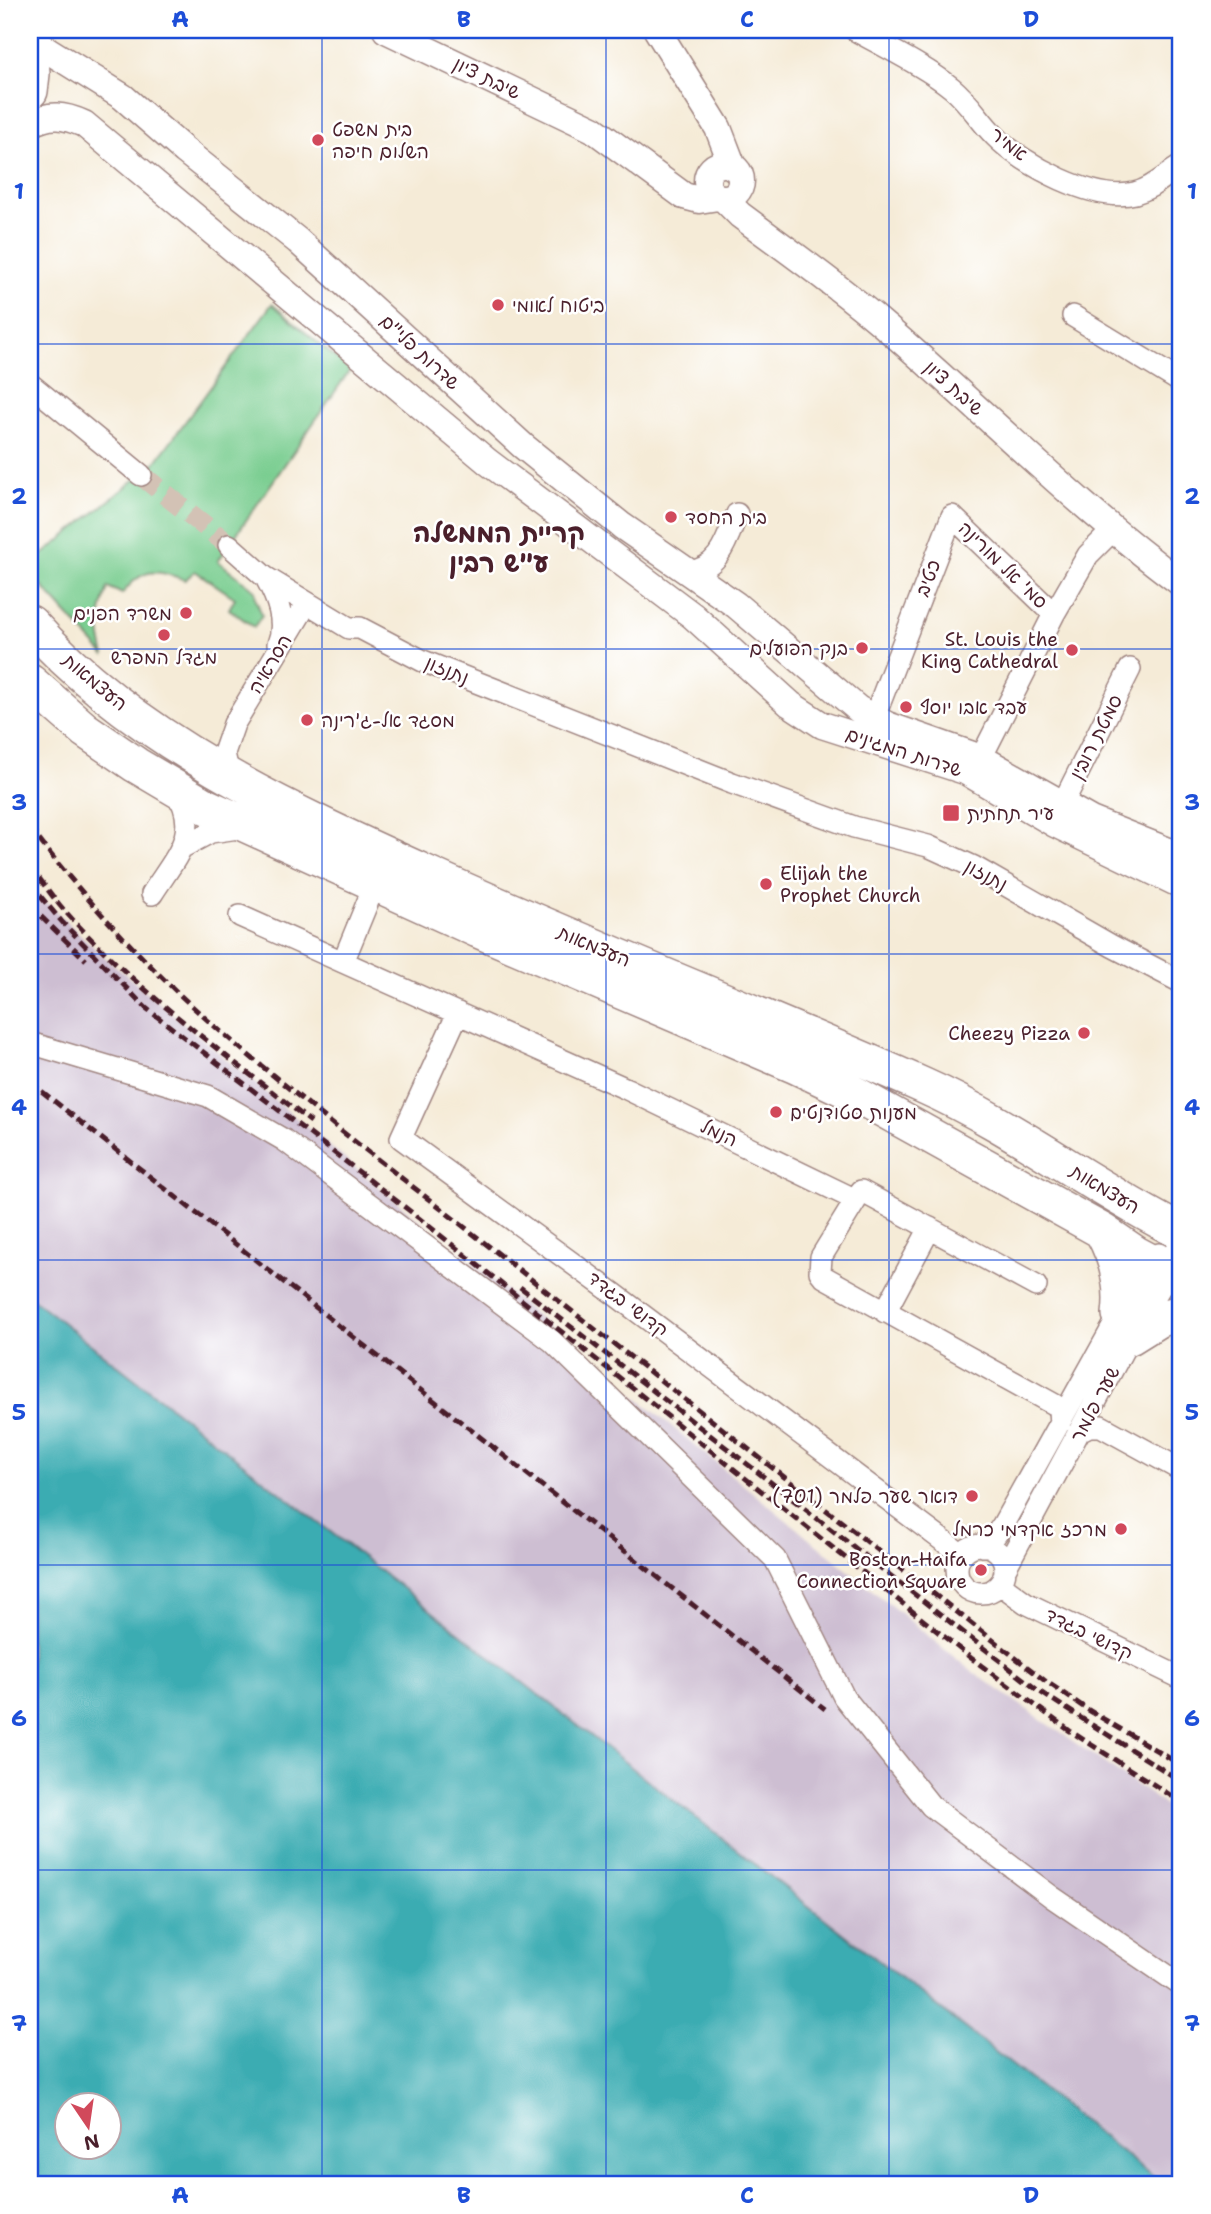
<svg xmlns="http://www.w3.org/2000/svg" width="1211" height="2214" viewBox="0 0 1211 2214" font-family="'Shantell Sans','Playpen Sans Hebrew',sans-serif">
  <rect width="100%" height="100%" fill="#fff"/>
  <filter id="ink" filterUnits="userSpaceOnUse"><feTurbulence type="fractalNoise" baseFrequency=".0143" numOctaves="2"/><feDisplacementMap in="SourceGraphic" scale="14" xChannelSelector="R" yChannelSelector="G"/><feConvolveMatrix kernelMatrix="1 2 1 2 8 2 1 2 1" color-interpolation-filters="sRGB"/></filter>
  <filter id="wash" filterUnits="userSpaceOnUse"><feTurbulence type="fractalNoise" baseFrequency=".00686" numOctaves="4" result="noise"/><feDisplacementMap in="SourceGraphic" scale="28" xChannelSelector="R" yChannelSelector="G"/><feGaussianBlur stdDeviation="1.57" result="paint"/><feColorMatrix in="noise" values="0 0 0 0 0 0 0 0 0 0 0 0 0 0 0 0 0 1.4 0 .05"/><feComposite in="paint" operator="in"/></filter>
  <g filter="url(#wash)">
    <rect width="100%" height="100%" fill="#f5ebd7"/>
    <path fill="#cdbed2" d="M30 887 99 952 358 1170 970 1670 1181 1816V2184H1162L30 1297Z"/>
    <path fill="#79cd90" stroke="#62765e" stroke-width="2" d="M272 304 350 370 218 561 255 590 256 600 262 615 254 627 229 609 235 598 195 571 185 580C155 569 143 567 122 594L108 587C98 618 97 624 105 656L30 573V565L154 464Z"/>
    <path fill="#3aacb2" stroke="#42666e" stroke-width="2" fill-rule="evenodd" d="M30 1297 1017 2069 1162 2184H30ZM66 2106H108V2148H66Z"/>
  </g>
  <g filter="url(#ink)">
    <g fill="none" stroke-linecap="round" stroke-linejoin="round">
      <path stroke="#d3c2b5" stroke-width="21" stroke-dasharray="21 10" stroke-linecap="butt" d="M141 475 229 545"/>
      <defs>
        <path id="minor" d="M855 30C885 47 926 67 952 88 969 102 980 121 995 136 1023 165 1095 203 1135 193 1154 188 1165 175 1181 166
          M1073 316 1181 382
          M30 384 141 475
          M229 545 265 577 349 628H360L423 661 732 783 854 827 928 846 974 867 1112 946 1181 982
          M688 572C720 569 727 539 737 514
          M266 578C277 598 287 622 278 644
          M874 718 952 516 1054 614
          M981 758 1054 614 1088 555 1112 531
          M229 776 224 753 234 724 307 603
          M1062 805 1130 669
          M181 848 211 832 245 827
          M152 894C174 859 203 832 176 791
          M240 916 627 1089 856 1200 821 1257 820 1272 824 1277 1055 1405 1059 1411 1060 1423
          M343 962 375 884
          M458 1013 401 1138 613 1293 962 1555
          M30 1043 208 1096 284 1140 552 1341 775 1559 844 1697 931 1806 1052 1897 1181 1985
          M856 1200 861 1191 1036 1286
          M885 1312 930 1228
          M1081 1430 1089 1426H1101L1181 1470
          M957 1569a24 24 0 1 1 48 0a24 24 0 1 1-48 0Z
          M982 1546 994 1537 1002 1526 1120 1314 1159 1254
          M1005 1569 1130 1337 1161 1286 1181 1238
          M1000 1584 1026 1603 1181 1678"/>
        <path id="tertiary" d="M386 30 593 129 684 196 699 200 718 197
          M657 30 718 128 733 167
          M30 39 123 97 185 151 298 241 523 446 622 526 736 605 858 709 887 725 981 758 1091 820 1181 856
          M30 124C50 113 64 115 84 124L488 462 693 616 790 704 822 725 965 771 1055 824 1181 885
          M707 181a17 17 0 1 1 34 0a17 17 0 1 1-34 0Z
          M723 198 740 215C787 250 836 284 880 322 981 408 1074 504 1181 583"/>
        <path id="trunk" d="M30 43 32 74 30 91
          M30 623C135 741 287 810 428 874 591 948 760 1013 924 1086 1014 1126 1093 1188 1181 1232
          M30 682 85 730 136 765 205 806 478 930 796 1066 857 1095 1102 1231 1136 1254 1181 1278
          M1102 1231C1117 1258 1124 1284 1120 1314
          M1130 1337 1159 1319 1181 1313"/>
      </defs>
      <use href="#minor" stroke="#a08581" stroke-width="24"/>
      <use href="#tertiary" stroke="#a08581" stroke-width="29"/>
      <use href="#trunk" stroke="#a08581" stroke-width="38"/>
      <use href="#minor" stroke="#fff" stroke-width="21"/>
      <use href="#tertiary" stroke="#fff" stroke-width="26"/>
      <use href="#trunk" stroke="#fff" stroke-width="35"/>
      <path stroke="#4a1f2b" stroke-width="5" stroke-dasharray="10 5" stroke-linecap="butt" d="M30 828C75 887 126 943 180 995 229 1041 283 1083 335 1126L1044 1680 1085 1708 1181 1765
        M30 866C41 880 51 895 63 909 135 990 226 1055 311 1122
        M30 884 63 923 146 1008 415 1215 971 1658 1070 1731 1181 1802
        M30 906 86 960
        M30 1082 825 1709
        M520 1287 1040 1692 1181 1781"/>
    </g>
  </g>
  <path fill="none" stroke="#1d4ed8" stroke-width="2" stroke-opacity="0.55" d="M322 30V2184M606 30V2184M889 30V2184M30 344H1181M30 649H1181M30 954H1181M30 1260H1181M30 1565H1181M30 1870H1181"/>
  <g fill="#d1495b" stroke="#fff" stroke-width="2.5">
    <circle cx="318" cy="140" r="7"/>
    <circle cx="498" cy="305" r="7"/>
    <circle cx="671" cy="517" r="7"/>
    <circle cx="186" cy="613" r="7"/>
    <circle cx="164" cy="635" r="7"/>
    <circle cx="862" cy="648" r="7"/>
    <circle cx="1072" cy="650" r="7"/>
    <circle cx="906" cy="707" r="7"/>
    <circle cx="307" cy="720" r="7"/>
    <rect x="942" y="804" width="18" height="18" rx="3.5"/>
    <circle cx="766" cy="884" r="7"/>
    <circle cx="1084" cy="1033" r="7"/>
    <circle cx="776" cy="1112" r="7"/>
    <circle cx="972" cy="1496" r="7"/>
    <circle cx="1121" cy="1529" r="7"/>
    <circle cx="981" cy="1570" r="7"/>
  </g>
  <g text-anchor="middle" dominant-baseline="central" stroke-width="5" stroke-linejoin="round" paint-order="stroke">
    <g font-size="19" fill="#4a1f2b" stroke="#fff">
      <text transform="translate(487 78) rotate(26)">שיבת ציון</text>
      <text transform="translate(1009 144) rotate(38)">אמיר</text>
      <text transform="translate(420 352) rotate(43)">שדרות פלי"ם</text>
      <text transform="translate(954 388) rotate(42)">שיבת ציון</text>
      <text transform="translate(1003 565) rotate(44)">סמ' אל מורינה</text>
      <text transform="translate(928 578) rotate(-69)">כטיב</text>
      <text transform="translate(270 664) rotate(-59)">הסראיה</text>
      <text transform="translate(447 670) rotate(22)">נתנזון</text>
      <text transform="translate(95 682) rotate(40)">העצמאות</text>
      <text transform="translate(1096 737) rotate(-63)">סמטת רובין</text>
      <text transform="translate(904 752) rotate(18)">שדרות המגינים</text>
      <text transform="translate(986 875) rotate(28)">נתנזון</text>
      <text transform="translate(594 946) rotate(23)">העצמאות</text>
      <text transform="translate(719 1133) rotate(25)">הנמל</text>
      <text transform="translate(1105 1189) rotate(31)">העצמאות</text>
      <text transform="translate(628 1304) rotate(37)">קדושי בגדד</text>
      <text transform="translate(1095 1404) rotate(-62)">שער פלמר</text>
      <text transform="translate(1089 1634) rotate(26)">קדושי בגדד</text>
    </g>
    <g font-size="19" fill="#4a1f2b" stroke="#fff" text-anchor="start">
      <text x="332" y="129">בית משפט<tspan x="332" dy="22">השלום חיפה</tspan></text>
      <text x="512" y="305">ביטוח לאומי</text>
      <text x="685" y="517">בית החסד</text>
      <text x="172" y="613" text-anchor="end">משרד הפנים</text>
      <text x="1058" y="639" text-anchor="end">St. Louis the<tspan x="1058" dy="22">King Cathedral</tspan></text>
      <text x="848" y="648" text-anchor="end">בנק הפועלים</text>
      <text x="164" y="657" text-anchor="middle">מגדל המפרש</text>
      <text x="920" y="707">עבד אבו יוסף</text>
      <text x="321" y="720">מסגד אל-ג'רינה</text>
      <text x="967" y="813">עיר תחתית</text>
      <text x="780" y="873">Elijah the<tspan x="780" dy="22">Prophet Church</tspan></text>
      <text x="1070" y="1033" text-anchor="end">Cheezy Pizza</text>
      <text x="790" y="1112">מענות סטודנטים</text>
      <text x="958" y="1496" text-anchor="end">דואר שער פלמר (701)</text>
      <text x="1107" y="1529" text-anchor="end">מרכז אקדמי כרמל</text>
      <text x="967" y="1559" text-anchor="end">Boston-Haifa<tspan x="967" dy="22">Connection Square</tspan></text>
    </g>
    <g font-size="26" font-weight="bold" fill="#4a1f2b" stroke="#fff">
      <text x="499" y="532">קריית הממשלה<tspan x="499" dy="30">ע"ש רבין</tspan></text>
    </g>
  </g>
  <rect width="1211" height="2214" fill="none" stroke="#fff" stroke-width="77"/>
  <g transform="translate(88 2126) rotate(167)"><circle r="33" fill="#ffffff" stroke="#b7a5aa" stroke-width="2"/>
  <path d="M0-5L12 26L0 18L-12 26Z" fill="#d1495b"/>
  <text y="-10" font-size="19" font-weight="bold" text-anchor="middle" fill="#4a1f2b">N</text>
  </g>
  <rect x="38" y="38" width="1134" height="2138" fill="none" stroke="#1d4ed8" stroke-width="2.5"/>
  <g font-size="23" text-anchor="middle" font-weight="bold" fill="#1d4ed8">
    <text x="180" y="27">A</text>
    <text x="464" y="27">B</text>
    <text x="747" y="27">C</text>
    <text x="1031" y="27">D</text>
    <text x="19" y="199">1</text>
    <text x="1192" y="199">1</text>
    <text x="19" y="504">2</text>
    <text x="1192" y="504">2</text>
    <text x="19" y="810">3</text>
    <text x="1192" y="810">3</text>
    <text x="19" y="1115">4</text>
    <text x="1192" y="1115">4</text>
    <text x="19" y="1420">5</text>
    <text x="1192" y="1420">5</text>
    <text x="19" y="1726">6</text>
    <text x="1192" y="1726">6</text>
    <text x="19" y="2031">7</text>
    <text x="1192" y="2031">7</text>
    <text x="180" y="2203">A</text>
    <text x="464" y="2203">B</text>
    <text x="747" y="2203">C</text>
    <text x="1031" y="2203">D</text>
  </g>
</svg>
